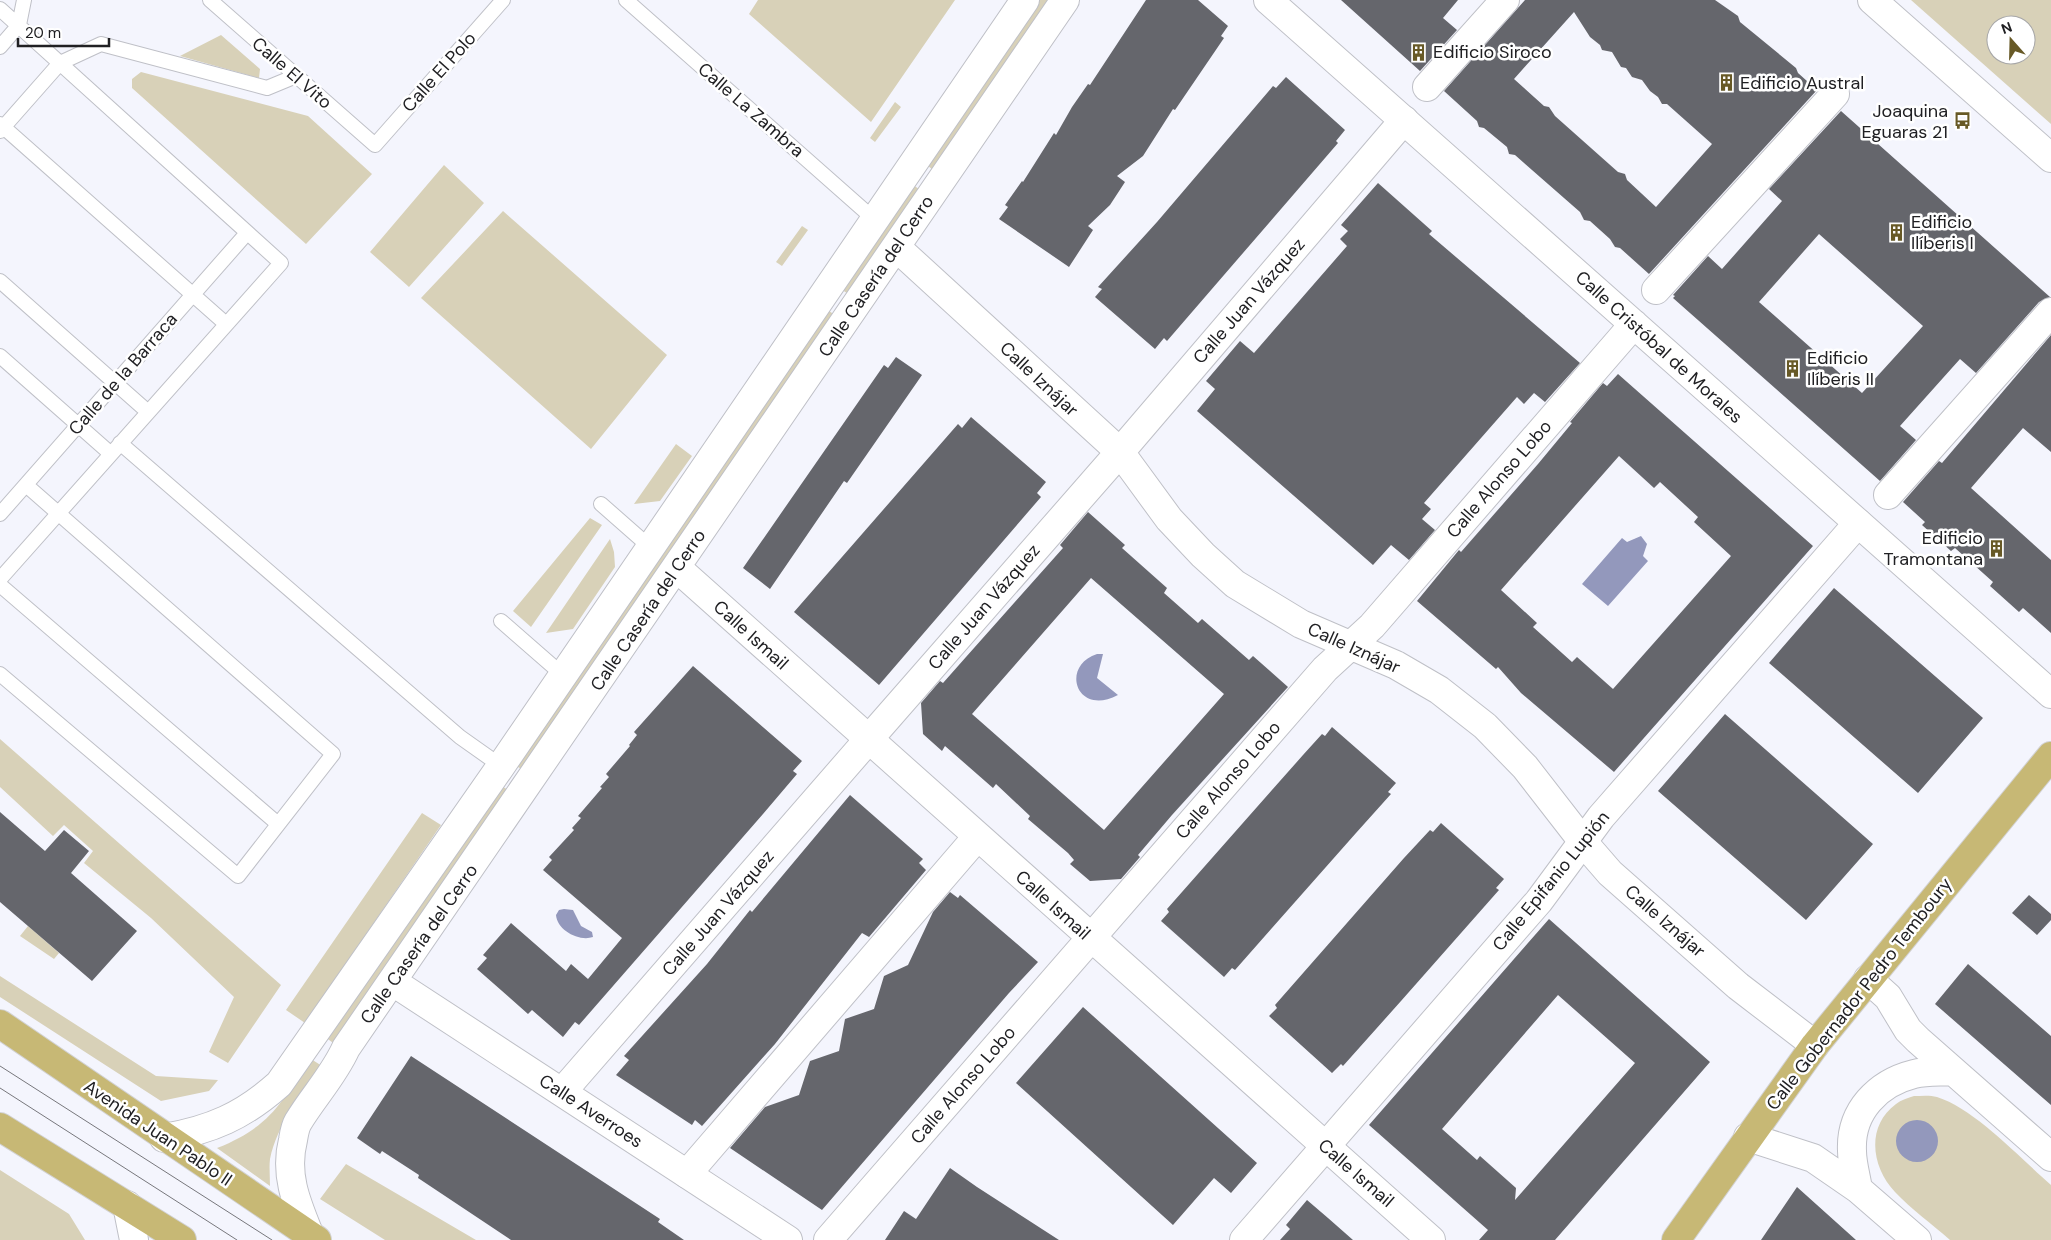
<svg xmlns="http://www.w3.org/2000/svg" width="2051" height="1240" viewBox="0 0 2051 1240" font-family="'DM Sans',sans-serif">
  <rect width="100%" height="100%" fill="#f4f5fd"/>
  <path fill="#d8d1b8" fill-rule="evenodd" d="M758 0H955L871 122 749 14Z
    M1034 0H1055L937 173 923 162Z
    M1911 0H2051V124ZM1996 25H2026V55H1996Z
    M221 35 260 69 259 78 180 56Z
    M141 72 308 116 372 174 306 244 132 88V79Z
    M895 102 901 107 875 142 870 138Z
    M444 165 484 203 409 287 370 252Z
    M909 182 923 192 852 296 837 287Z
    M503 211 667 355 591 449 421 298Z
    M802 226 808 230 782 266 776 262Z
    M823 307 838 317 525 771 511 763Z
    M676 444 692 456 660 501 634 504Z
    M590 518 602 525 531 627 513 611Z
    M610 539 614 552 615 567 573 629 546 633Z
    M0 739 281 985 228 1063 209 1052 234 997 151 918 84 863 93 851 64 825 53 836 0 787Z
    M497 783 511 792 336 1045 325 1037Z
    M422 813 441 825 305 1023 286 1010Z
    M28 926 59 953 54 959 20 936Z
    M0 976 156 1076 218 1080 209 1091 161 1101 0 997Z
    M311 1059 322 1066C302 1095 277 1124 270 1159 269 1167 270 1177 270 1186L217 1148C270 1127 280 1104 311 1059Z
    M1914 1096C1921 1096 1930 1095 1937 1097 1975 1109 2020 1158 2051 1185V1240H1950C1932 1224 1911 1209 1895 1192 1871 1167 1866 1126 1896 1104 1901 1100 1908 1098 1914 1096Z
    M346 1164 476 1240H385L320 1199Z
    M0 1170 69 1214 85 1240H0Z"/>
  <path fill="#9398bc" d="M1641 536 1647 544 1643 556 1648 561 1608 606 1582 584 1622 538 1627 542Z
    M1097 654H1103L1097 678 1118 695C1076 717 1060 666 1097 654Z
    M564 909 573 910 581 926 592 932 593 937C579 942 557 930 556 915L559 910Z
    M1896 1141a21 21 0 1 1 42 0a21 21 0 1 1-42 0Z"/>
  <path fill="#65666c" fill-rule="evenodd" d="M1146 0H1198L1228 26 1221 36 1224 38 1175 110 1173 109 1143 156 1117 176 1125 182 1110 205 1088 226 1093 230 1069 267 999 219 1008 207 1005 205 1022 181 1023 182 1054 133 1056 135 1072 107 1088 84 1090 85Z
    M1341 0H1458L1443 18 1457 30 1420 71Z
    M1525 0H1715L1738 16 1740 22 1796 68 1798 73 1817 90 1649 274 1620 248 1615 247 1610 239 1590 221 1584 220 1580 212 1515 155 1509 154 1507 147 1484 128 1479 127 1477 121 1444 91ZM1574 12 1590 37 1600 45 1602 50 1612 52 1621 67 1626 68 1632 77 1642 80 1650 91 1658 97 1662 104H1667L1712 144 1656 207 1627 180 1625 174 1618 172 1555 116 1549 107 1544 106 1514 79Z
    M1286 77 1345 130 1336 141 1338 143 1167 341 1164 338 1155 349 1095 297 1102 289 1098 287 1157 222 1273 86 1276 88Z
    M1841 111 2050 297 2039 302 1976 373 1960 359 1900 426 1916 440 1880 481 1673 298 1675 296 1673 295 1708 256 1722 269 1782 201 1769 189ZM1819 234 1923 326 1862 393 1759 302Z
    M1378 183 1432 231 1429 234 1580 363 1545 402 1534 393 1524 404 1517 397 1424 503 1431 509 1422 519 1435 530 1409 560 1391 545 1373 565 1197 411 1215 389 1206 381 1240 341 1254 353 1347 246 1340 239 1348 231 1341 225Z
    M2051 335V452L2023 428 1971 488 2051 560V633L2023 608 2019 612 1990 586 1993 582 1955 548 1951 551 1922 525 1925 522 1903 502 1939 461 1942 463Z
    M896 357 922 375 847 483 844 481 770 589 743 568 884 365 888 368Z
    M1618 374 1813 546 1614 772 1521 693 1498 667 1496 669 1417 601 1459 550 1461 552 1538 464 1572 423 1570 422 1603 383 1607 386ZM1619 456 1654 488 1660 482 1698 517 1694 522 1731 556 1613 689 1577 657 1572 662 1533 627 1537 623 1501 590Z
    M971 417 1046 482 1037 493 1041 497 879 685 794 612 958 424 962 428Z
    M1088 512 1125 545 1122 548 1167 588 1164 593 1198 623 1202 619 1249 660 1253 656 1288 687 1172 815 1138 855 1140 857 1121 879 1090 881 1070 864 1074 860 1068 853 1028 819 1030 816 996 784 993 788 945 746 942 751 923 734 921 703 940 681 943 683 966 657 1063 548 1060 545ZM1091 578 1224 694 1104 830 972 714Z
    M1834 588 1983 718 1918 793 1769 663Z
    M693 666 802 761 793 771 797 774 763 814 579 1025 575 1022 563 1037 532 1010 528 1014 477 969 487 958 483 955 511 923 566 971 571 964 588 979 622 938 543 870 552 860 549 857 574 830 572 828 581 818 578 816 602 788 600 787 609 777 606 774 630 746 629 745 637 735 634 732Z
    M1725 714 1873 844 1806 920 1658 791Z
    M1332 727 1396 783 1388 792 1391 794 1356 833 1235 970 1232 968 1224 977 1161 921 1169 912 1167 909 1303 755 1322 734 1325 736Z
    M850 795 923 859 919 863 926 870 869 937 862 933 775 1044 702 1126 695 1120 692 1125 616 1075 629 1060 624 1056 707 964 750 910 752 912Z
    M0 812 45 851 64 830 89 851 71 873 137 931 92 981 0 902Z
    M1441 823 1504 879 1496 888 1499 890 1401 1001 1343 1066 1341 1064 1332 1073 1269 1016 1277 1008 1275 1005 1404 858 1430 830 1433 832Z
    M950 892 958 898 960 895 1038 962 1009 993 822 1210 730 1148 765 1107 799 1095 810 1061 839 1051 845 1019 874 1009 884 976 908 965 933 912Z
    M2029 895 2051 914V920L2037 935 2012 913Z
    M1549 919 1710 1062 1555 1240H1479L1488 1230 1369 1125ZM1558 995 1635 1063 1515 1200 1516 1188 1480 1156 1477 1160 1442 1129Z
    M1968 964 2051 1036V1105L1935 1004Z
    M1083 1007 1257 1163 1231 1193 1214 1178 1173 1225 1016 1083Z
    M411 1056 660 1219 658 1222 684 1240H511L418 1178 419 1175 382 1151 380 1154 357 1138Z
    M950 1168 977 1187 1059 1240H885L904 1211 916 1219Z
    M1797 1187 1856 1240H1761Z
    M1307 1200 1328 1218 1353 1240H1280L1290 1229 1286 1225Z"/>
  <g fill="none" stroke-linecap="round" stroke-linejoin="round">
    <defs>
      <path id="lane" d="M210 0 375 145 503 0
        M626 0 875 220
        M0 9 281 263 0 579
        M0 47 19 25 24 0
        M0 124 226 324
        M0 131 60 63 101 44 267 88 296 76
        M0 281 148 412
        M0 356 111 454
        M120 443 460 737 501 766
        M601 504 651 548
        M0 514 247 233
        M0 585 278 824
        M501 621 564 676
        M0 674 238 876 333 754 26 485"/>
      <path id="street" d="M1427 87 1505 0
        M1656 290 1835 94
        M1888 495 2051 312
        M868 740 1120 452 1404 120
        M687 1174 977 837
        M1244 1240 1539 901 1601 817 1858 523"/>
      <path id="secondary" d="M1268 0 2051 694
        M1872 0 2051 158
        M896 247 1120 452 1169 519 1203 555 1235 584 1301 624 1396 665 1439 690 1485 726 1525 767 1584 843 1610 873 1738 986 1815 1045
        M677 568 1431 1240
        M1868 979 1888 997 1908 1030 1918 1040 2051 1157
        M393 982 788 1240
        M562 1092 868 740
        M1748 1137 1813 1158 1858 1189 1917 1240
        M164 1138C211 1130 243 1116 279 1084L501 766 1025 0
        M1858 1189C1856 1176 1852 1163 1852 1151 1850 1111 1878 1083 1914 1074 1926 1071 1940 1072 1953 1071
        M127 1205 134 1240
        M310 1236C297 1204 284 1175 293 1140 294 1134 295 1127 298 1122 313 1097 334 1075 346 1048L1065 0
        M828 1240 1325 669 1372 626 1634 324"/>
      <path id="primary" d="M0 1024 317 1240
        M0 1127 182 1240
        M1676 1240 1815 1045 2051 756"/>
    </defs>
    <use href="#lane" stroke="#bfc0c7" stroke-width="16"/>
    <use href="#street" stroke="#bfc0c7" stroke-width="30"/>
    <use href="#secondary" stroke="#bfc0c7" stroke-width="30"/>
    <use href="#primary" stroke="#d2d2d3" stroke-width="30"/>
    <use href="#lane" stroke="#fff" stroke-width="14"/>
    <use href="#street" stroke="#fff" stroke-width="28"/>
    <use href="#secondary" stroke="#fff" stroke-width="28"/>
    <use href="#primary" stroke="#c7b875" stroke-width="28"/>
    <path stroke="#77777c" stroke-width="1" d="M0 1066 272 1240
      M0 1088 237 1240"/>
  </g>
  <defs>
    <symbol id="building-bare" viewBox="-9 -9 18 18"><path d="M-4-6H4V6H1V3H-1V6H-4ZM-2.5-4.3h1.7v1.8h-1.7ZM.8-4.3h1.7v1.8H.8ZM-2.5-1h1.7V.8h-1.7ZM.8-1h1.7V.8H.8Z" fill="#675926" stroke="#fff" stroke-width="2.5" paint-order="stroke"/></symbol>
    <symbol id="bus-bare" viewBox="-9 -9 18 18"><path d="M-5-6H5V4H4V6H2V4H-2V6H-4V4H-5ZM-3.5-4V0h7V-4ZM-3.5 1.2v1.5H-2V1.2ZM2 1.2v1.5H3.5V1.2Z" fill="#675926" stroke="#fff" stroke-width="2.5" paint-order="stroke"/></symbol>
  </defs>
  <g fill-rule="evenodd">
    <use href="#building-bare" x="1406" y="40" width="25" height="25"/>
    <use href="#building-bare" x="1714" y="70" width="25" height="25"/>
    <use href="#bus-bare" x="1950" y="108" width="25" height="25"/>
    <use href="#building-bare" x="1884" y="220" width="25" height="25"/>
    <use href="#building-bare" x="1780" y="356" width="25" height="25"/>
    <use href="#building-bare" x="1984" y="536" width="25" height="25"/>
  </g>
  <g text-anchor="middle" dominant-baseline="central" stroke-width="5" stroke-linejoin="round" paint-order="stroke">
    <g font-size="18" fill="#202023" stroke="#fff" text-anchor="start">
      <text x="1433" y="52">Edificio Siroco</text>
      <text x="1740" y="83">Edificio Austral</text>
      <text x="1948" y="111" text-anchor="end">Joaquina<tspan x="1948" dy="21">Eguaras 21</tspan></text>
      <text x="1911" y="222">Edificio<tspan x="1911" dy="21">Ilíberis I</tspan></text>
      <text x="1807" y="358">Edificio<tspan x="1807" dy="21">Ilíberis II</tspan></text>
      <text x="1983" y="538" text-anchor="end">Edificio<tspan x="1983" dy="21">Tramontana</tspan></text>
    </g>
    <g font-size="18" fill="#202023" stroke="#fff">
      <text transform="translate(439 72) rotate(-48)">Calle El Polo</text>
      <text transform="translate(292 73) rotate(41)">Calle El Vito</text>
      <text transform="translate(751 110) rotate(41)">Calle La Zambra</text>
      <text transform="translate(876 276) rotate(-56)">Calle Casería del Cerro</text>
      <text transform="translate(1249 301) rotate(-49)">Calle Juan Vázquez</text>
      <text transform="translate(1659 347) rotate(42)">Calle Cristóbal de Morales</text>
      <text transform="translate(123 374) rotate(-49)">Calle de la Barraca</text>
      <text transform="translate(1039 379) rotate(43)">Calle Iznájar</text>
      <text transform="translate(1499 479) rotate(-49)">Calle Alonso Lobo</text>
      <text transform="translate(984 607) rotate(-49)">Calle Juan Vázquez</text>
      <text transform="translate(648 610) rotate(-56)">Calle Casería del Cerro</text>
      <text transform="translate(751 635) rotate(42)">Calle Ismail</text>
      <text transform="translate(1354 648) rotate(24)">Calle Iznájar</text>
      <text transform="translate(1228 780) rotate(-49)">Calle Alonso Lobo</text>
      <text transform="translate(1551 881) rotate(-51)">Calle Epifanio Lupión</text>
      <text transform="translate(1053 905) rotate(42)">Calle Ismail</text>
      <text transform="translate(718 913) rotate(-49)">Calle Juan Vázquez</text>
      <text transform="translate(1665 921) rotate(41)">Calle Iznájar</text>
      <text transform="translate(419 944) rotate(-55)">Calle Casería del Cerro</text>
      <text transform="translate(1859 994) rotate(-52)">Calle Gobernador Pedro Temboury</text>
      <text transform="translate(963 1085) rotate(-49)">Calle Alonso Lobo</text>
      <text transform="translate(591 1111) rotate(33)">Calle Averroes</text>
      <text transform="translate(158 1133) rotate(34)">Avenida Juan Pablo II</text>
      <text transform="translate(1356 1173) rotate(41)">Calle Ismail</text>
    </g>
  </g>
  <g transform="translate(2011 40) rotate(340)"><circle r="24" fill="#ffffff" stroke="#a6a6a7"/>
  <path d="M0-4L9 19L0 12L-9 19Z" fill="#675926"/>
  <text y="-8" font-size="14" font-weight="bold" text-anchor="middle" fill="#202023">N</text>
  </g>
  <path d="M18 38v8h91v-8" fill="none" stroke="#202023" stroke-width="2.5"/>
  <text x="25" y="38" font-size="15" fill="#202023" stroke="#ffffff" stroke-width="4" paint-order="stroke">20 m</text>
</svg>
